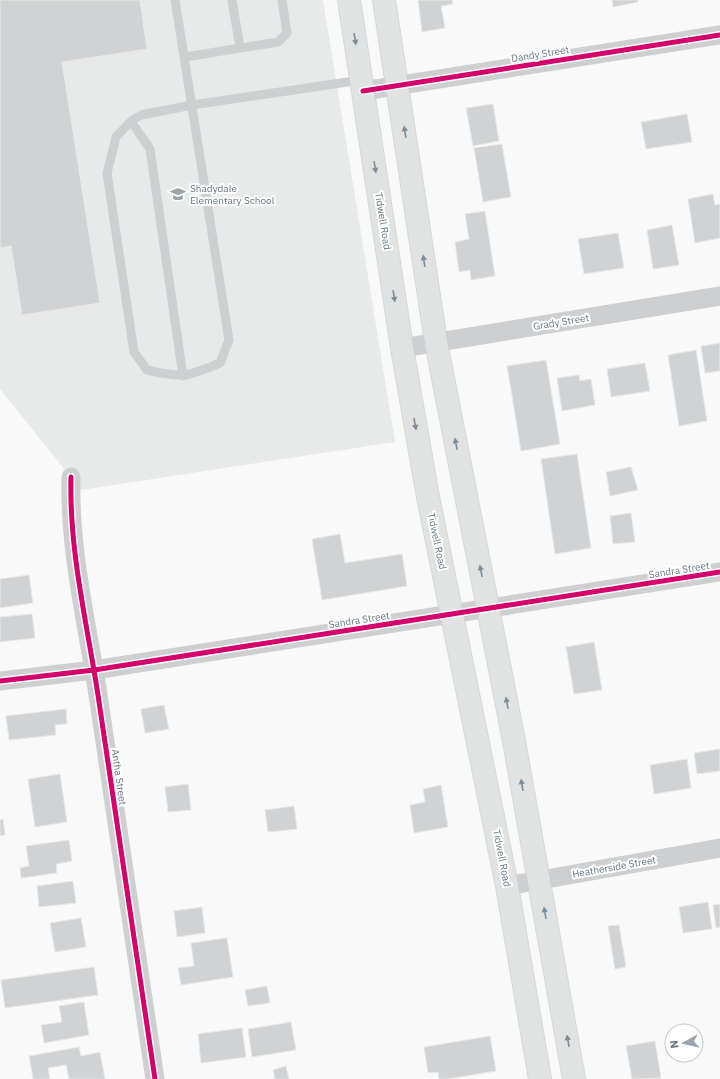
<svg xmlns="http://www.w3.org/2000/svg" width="720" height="1079" viewBox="0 0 720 1079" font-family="'IBM Plex Sans',sans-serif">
  <rect width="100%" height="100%" fill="#f9f9f9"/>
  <path fill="#e8e9e9" d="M0 0H323L395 442 81 490 0 389Z"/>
  <path fill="#d0d2d3" stroke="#e8e8e8" d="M0 0H140L147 49 62 62 100 303 22 315 11 246 0 248Z
    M418 0H452L453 4 441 6 445 28 422 32Z
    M612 0H638V2L613 7Z
    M493 104 499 141 473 146 466 108Z
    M687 114 692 142 646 149 641 122Z
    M502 144 511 197 483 202 474 148Z
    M713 194 715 205 720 204V238L695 243 688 199Z
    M485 211 495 276 471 280 470 270 459 272 455 242 469 239 465 214Z
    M672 225 679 265 653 269 647 230Z
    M618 233 624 268 584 274 578 239Z
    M720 343V371L705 373 701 346Z
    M696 350 707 421 679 426 668 355Z
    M546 360 560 444 521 451 507 366Z
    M645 363 650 391 611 397 607 369Z
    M579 375 580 381 591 379 595 405 562 411 557 378Z
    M577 454 591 548 555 554 541 459Z
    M631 467 638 490 610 496 606 472Z
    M631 513 635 542 613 544 610 516Z
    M340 534 345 563 402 554 407 586 322 600 312 539Z
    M29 575 33 603 0 608V579Z
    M32 614 35 638 0 642V617Z
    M594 642 602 690 574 694 566 647Z
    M164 705 169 729 145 733 141 709Z
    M66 709 67 724 55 725 56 735 9 740 6 716Z
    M720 749V771L697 774 694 753Z
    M687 759 691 788 654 794 650 765Z
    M60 774 67 822 35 827 28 779Z
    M188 784 191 810 168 812 165 787Z
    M441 785 448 827 414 833 410 805 425 802 423 789Z
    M294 806 297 829 268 832 265 810Z
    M3 819 5 835 0 836V820Z
    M69 840 72 861 56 864 57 873 21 878 20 868 29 866 26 846Z
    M73 881 76 903 39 907 37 886Z
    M708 902 712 929 683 933 679 907Z
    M720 904V927L716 928 713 905Z
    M202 907 205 933 177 937 174 911Z
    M81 918 86 947 55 952 50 923Z
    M619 925 626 967 615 969 608 926Z
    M227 938 233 977 181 985 178 968 194 966 191 943Z
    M94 967 98 995 5 1008 1 980Z
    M267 986 270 1003 248 1006 245 990Z
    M84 1002 89 1035 44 1043 41 1025 62 1022 59 1006Z
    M291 1022 296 1050 252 1057 248 1029Z
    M242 1028 246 1057 201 1063 198 1034Z
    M490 1036 496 1071 448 1079H439L438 1072 428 1073 424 1047Z
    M655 1041 661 1078 632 1079 626 1046Z
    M79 1047 81 1056 100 1052 105 1079H69L66 1065 48 1068 50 1079H33L29 1056Z
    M286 1066 289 1079H275L273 1070Z"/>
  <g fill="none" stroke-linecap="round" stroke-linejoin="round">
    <defs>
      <path id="secondary" d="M349 0 402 348 428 497 507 886 540 1079
        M384 0 436 342 514 741 574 1079"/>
    </defs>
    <use href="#secondary" stroke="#d5d6d7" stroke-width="24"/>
    <path stroke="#cecfd0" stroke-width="9" d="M175 0 229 340 220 363C187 377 182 378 147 370L134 352 107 173 116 137 131 121 141 115 192 105 361 80
      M232 0 240 48
      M185 57 278 42 287 33 282 0
      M131 121 150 149 183 376"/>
    <path stroke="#cecfd0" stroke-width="19" d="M363 91 720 35
      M402 348 720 296
      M71 477C69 551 87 623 98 695 117 823 136 951 155 1079
      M0 681 94 670 720 572
      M507 886 720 848"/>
    <use href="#secondary" stroke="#e1e2e2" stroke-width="22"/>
    <defs>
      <path id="cycleway" d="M363 91 720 35
        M71 477C69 551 87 623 98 695 117 823 136 951 155 1079
        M0 681 94 670 720 572"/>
    </defs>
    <use href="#cycleway" stroke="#fff" stroke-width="8"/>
    <use href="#cycleway" stroke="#d6006c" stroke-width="5"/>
  </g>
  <defs><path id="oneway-solid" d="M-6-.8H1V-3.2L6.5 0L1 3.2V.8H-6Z"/></defs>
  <g fill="#7e8c96">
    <use href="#oneway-solid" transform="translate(355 39) rotate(81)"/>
    <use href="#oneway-solid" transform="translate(405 132) rotate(-99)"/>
    <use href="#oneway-solid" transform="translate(375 167) rotate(81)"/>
    <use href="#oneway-solid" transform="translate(424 261) rotate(-99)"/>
    <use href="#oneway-solid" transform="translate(394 296) rotate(81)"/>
    <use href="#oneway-solid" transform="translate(415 424) rotate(80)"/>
    <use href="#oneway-solid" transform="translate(456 444) rotate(-101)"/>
    <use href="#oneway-solid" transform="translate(481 571) rotate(-101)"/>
    <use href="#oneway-solid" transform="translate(507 703) rotate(-101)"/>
    <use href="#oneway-solid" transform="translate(522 785) rotate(-100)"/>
    <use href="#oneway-solid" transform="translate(545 913) rotate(-100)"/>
    <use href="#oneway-solid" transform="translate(568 1041) rotate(-100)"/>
  </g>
  <defs>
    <symbol id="school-bare" viewBox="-9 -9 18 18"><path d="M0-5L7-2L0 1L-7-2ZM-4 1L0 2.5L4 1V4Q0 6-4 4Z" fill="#99a4ac" stroke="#fff" stroke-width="2.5" paint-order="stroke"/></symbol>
  </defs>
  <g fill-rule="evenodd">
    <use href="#school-bare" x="167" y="183" width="22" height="22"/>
  </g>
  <g text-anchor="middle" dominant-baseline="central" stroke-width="4" stroke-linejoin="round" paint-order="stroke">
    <g font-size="10" fill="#657683" stroke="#fff">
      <text transform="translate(540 54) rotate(-9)">Dandy Street</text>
      <text transform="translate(383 221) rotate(81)">Tidwell Road</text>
      <text transform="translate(561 322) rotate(-9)">Grady Street</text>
      <text transform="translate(437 541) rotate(78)">Tidwell Road</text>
      <text transform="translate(679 570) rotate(-9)">Sandra Street</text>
      <text transform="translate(359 620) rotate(-9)">Sandra Street</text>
      <text transform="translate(119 777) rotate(82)">Antha Street</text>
      <text transform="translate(502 858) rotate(79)">Tidwell Road</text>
      <text transform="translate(614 867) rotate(-10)">Heatherside Street</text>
    </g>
    <g font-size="10" fill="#657683" stroke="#fff" text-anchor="start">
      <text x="190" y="188">Shadydale<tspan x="190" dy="12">Elementary School</tspan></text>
    </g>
  </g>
  <g transform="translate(684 1043) rotate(262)"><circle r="19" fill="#ffffff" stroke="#c1c8cd"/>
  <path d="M0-3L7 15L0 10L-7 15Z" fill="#99a4ac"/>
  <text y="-6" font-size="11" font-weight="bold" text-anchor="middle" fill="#657683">N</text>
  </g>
</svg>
